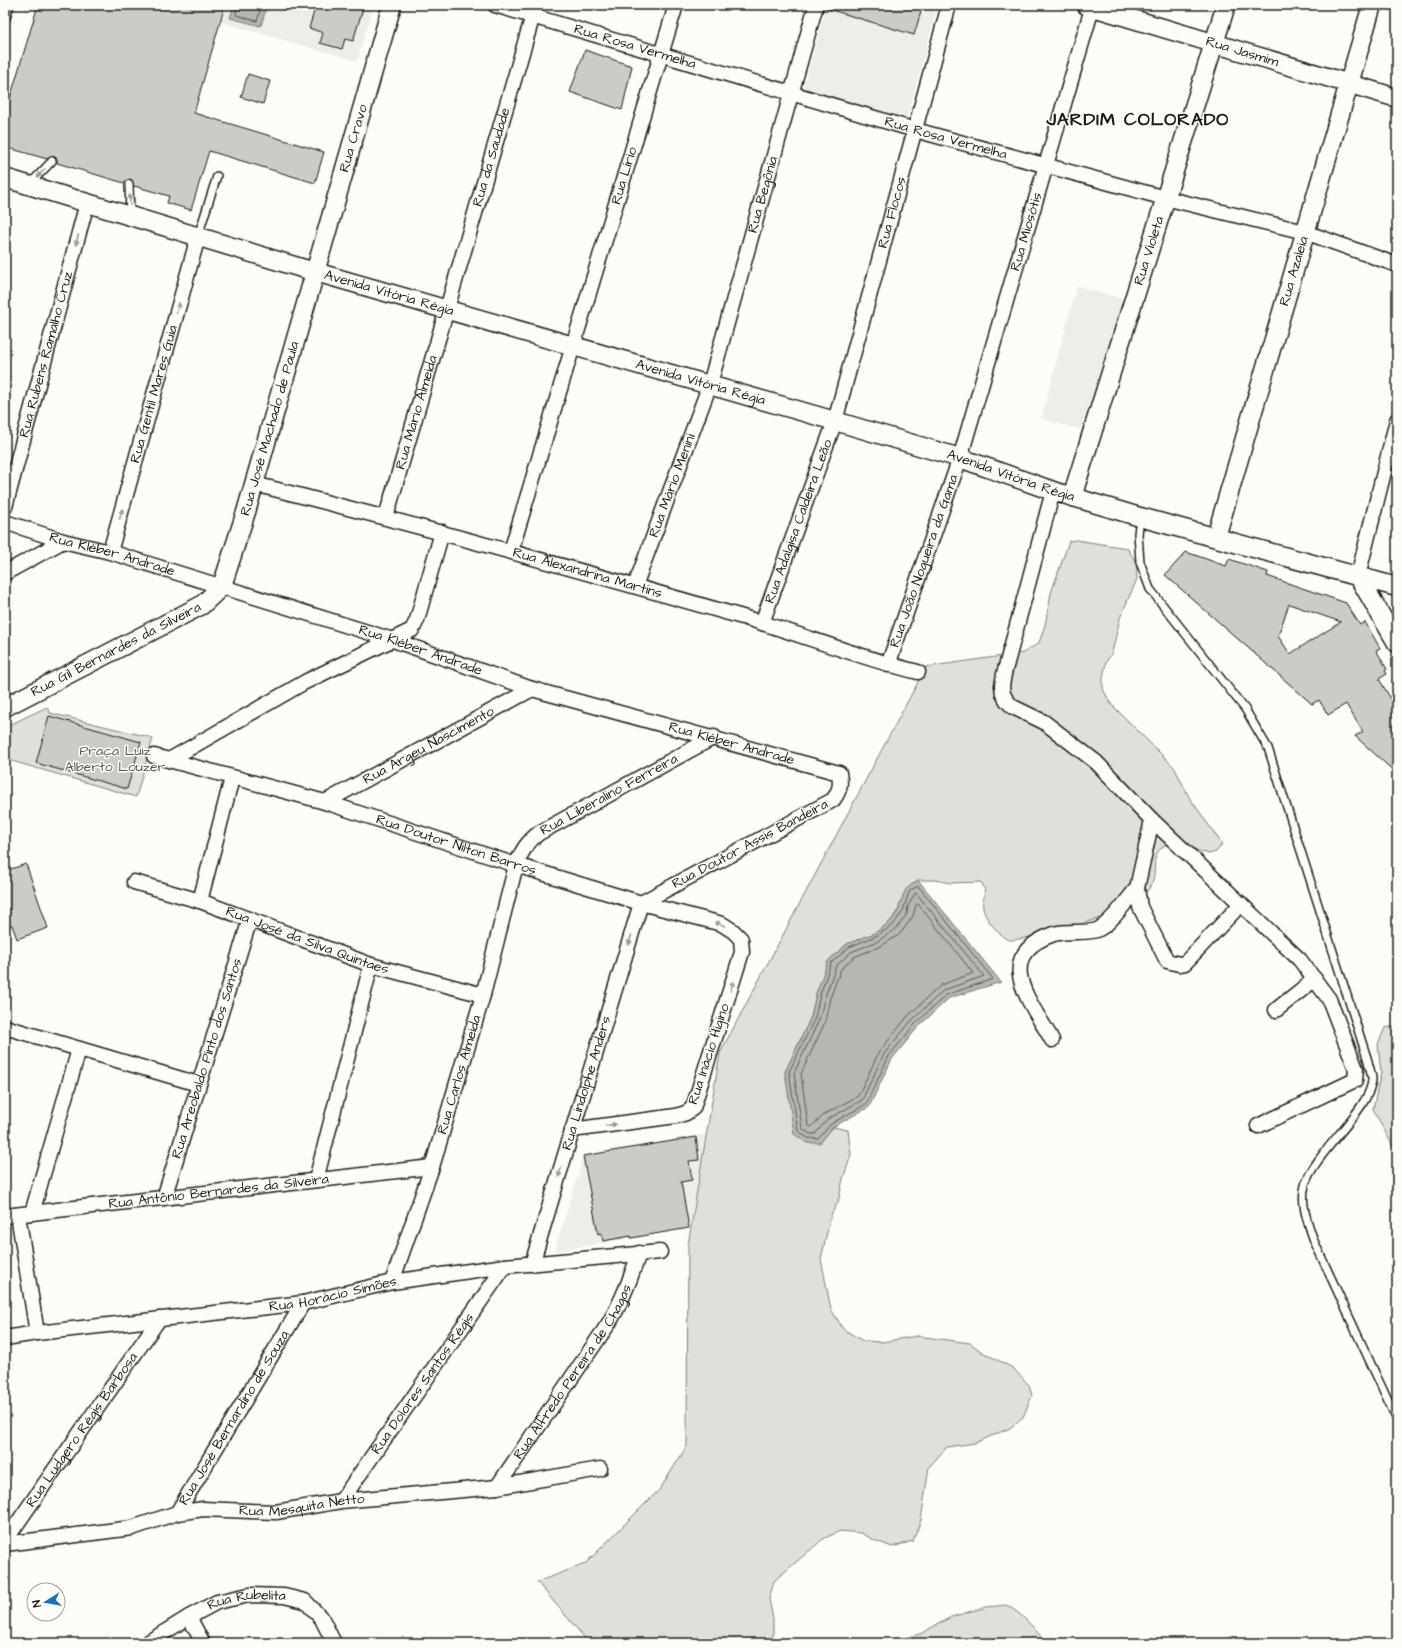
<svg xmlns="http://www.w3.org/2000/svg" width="1402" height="1648" viewBox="0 0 1402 1648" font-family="'Architects Daughter',sans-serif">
  <rect width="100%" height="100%" fill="#fdfcf7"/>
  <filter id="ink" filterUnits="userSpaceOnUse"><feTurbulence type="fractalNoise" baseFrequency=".025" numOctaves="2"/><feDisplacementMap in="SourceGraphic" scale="8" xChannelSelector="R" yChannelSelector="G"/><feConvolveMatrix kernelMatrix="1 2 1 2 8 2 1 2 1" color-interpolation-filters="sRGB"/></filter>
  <g filter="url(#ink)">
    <path fill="#eeede9" d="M225 5H374L357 61 220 22Z
      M826 5H938L907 118 803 89Z
      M1077 286 1126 300 1090 432 1041 419Z
      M709 1134 689 1228 556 1251 555 1250 584 1155Z"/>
    <path fill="#e0dfdb" stroke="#7e7e7c" d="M1076 540 1127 548 1136 562 1137 579 1120 618 1112 653 1106 662 1103 678V689L1111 704 1174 767 1189 797 1222 844 1216 852 1209 854 1170 842C1149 854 1157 862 1153 881 1151 888 1140 899 1135 905 1128 912 1020 942 1009 940 1007 940 1003 937 1002 936 995 929 984 917 983 908 981 898 989 893 981 882L950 883 935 880H918L890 922 875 933 847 944 828 961 816 994 811 1017 785 1072 790 1098 820 1143 833 1127 848 1130 851 1155 843 1179 838 1202 831 1215 821 1259 831 1309 843 1329 863 1341 882 1342 917 1336 970 1343 982 1352 1013 1368 1029 1385 1032 1396 1023 1417 1010 1428 975 1443 947 1447 929 1467 921 1520 913 1541 892 1547 874 1540 861 1533 840 1531 823 1539 774 1581 769 1599 773 1619V1640L772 1643H589L537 1582 585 1564 660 1489 687 1446 688 1245 720 1053 926 667 1023 653 1039 643 1045 625 1051 593 1069 541Z
      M47 707 50 713 153 738 136 797 5 759V727Z
      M1397 1026V1154L1373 1109 1381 1073 1378 1044 1385 1028Z
      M1006 1605C1023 1614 1035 1629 1046 1643H883L920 1634 951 1617 986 1607Z"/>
    <path fill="#b7b6b2" stroke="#797876" d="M234 5H267L261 26 230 18Z
      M918 880 1001 982 949 998 918 1027 892 1059 869 1107 833 1127 820 1143H807L794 1134 785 1072 811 1017 816 994 828 961 847 944 875 933 890 922 899 909V905L906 889Z"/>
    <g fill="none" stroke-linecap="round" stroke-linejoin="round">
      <path stroke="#5a5a58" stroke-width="1" d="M237 5 236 15 257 21 262 5
        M916 887H919L993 979 946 995 915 1024 889 1056 866 1104 831 1124 818 1139 808 1138 798 1131 789 1072 815 1018 820 995 831 963 849 947 876 936 893 925 903 911 909 892Z
        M916 893 984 976 944 990 912 1020 884 1054 862 1100 828 1119 815 1134H810L802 1128 794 1073 819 1020 825 997 836 966 851 952 878 941 896 929 907 914 908 906Z
        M918 904 973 973 941 985 908 1016 879 1052 858 1096 825 1114 811 1127 808 1125 801 1074 825 1022 830 998 841 969 854 957 881 946 900 934 913 916 916 905Z"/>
    </g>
    <path fill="#cccbc8" stroke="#1c1c1c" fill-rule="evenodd" d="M38 5H225L194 113 324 152 315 183 209 151 191 210 167 203 169 196 134 186 131 179 127 180 124 183 57 163V159L54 156 47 159 5 147V115Z
      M316 5H364L353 41 345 39 342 49 320 43 323 33 309 28Z
      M825 5H923L914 35 825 8Z
      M585 50 632 66 622 110 570 92Z
      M248 74 270 81 263 104 241 97Z
      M1186 552 1226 566 1229 559 1268 572 1267 576 1346 603 1360 625 1365 622 1380 648 1376 650 1387 669 1385 670 1387 674 1379 679 1397 709V774L1355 736 1363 732 1346 704 1328 715 1319 700 1312 704 1165 575ZM1289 604 1341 622 1290 654 1278 636Z
      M49 716 141 742 127 789 36 763Z
      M26 864 48 928 17 939 12 925 5 927V871Z
      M696 1137 699 1160 689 1161 692 1180 681 1182 689 1228 631 1238V1236L603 1241 601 1233 598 1234 583 1156Z"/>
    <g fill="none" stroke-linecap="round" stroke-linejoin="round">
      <defs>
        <path id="service" d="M5 21 10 5
          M30 184 52 161
          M129 184 130 215
          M198 236 217 176
          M1140 517 1138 534 1140 562 1150 589 1245 709 1268 748 1368 1061C1369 1067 1372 1074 1372 1079 1372 1108 1314 1153 1305 1185 1300 1204 1308 1223 1314 1241L1397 1420"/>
        <g id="minor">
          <path id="s1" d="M495 5 915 130 1165 198 1305 232 1397 265"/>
          <path id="s2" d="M254 484C419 525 582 571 746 618 804 635 860 658 918 672"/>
          <path d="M1053 491 1004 674 1002 686 1003 694 1007 701 1013 707 1044 722 1096 762 1152 820 1300 960 1329 999 1356 1069 1355 1080 1258 1126"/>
          <path id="s3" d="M5 507 87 203"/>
          <path id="s4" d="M386 517 536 5"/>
          <path id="s5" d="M5 522 63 541 110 552 393 640 532 689 839 773C841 784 840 791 833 800L641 903"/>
          <path id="s6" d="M511 551 676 5"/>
          <path id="s7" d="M110 552 198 237"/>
          <path d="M5 573 63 541"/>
          <path d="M1358 576 1397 420"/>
          <path id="s8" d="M635 586 710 384 816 5"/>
          <path id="s9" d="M762 623 835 421 949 5"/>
          <path id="s10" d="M888 665 960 458 1093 5"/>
          <path id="s11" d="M154 756 325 802 516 865 641 903 722 924 733 931 741 939 742 952 693 1108 686 1113 676 1116 572 1130"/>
          <path d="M169 760 305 682 412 630 417 620 442 532"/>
          <path id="s12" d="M325 802 532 689"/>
          <path d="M1152 820 1137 888 1140 907 1167 961 1179 964 1185 963 1241 904"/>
          <path id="s13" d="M134 882 200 901 371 965 483 995"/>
          <path d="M200 901 232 778"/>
          <path d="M1276 1010 1315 979"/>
          <path d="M5 1027 198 1084"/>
          <path d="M1052 1040C1031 1002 990 956 1054 934 1067 930 1084 934 1097 930 1111 924 1127 900 1137 888"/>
          <path d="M316 1180 371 965"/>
          <path id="s14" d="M164 1198 250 919"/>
          <path d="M32 1213 79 1049"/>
          <path d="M18 1215 37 1333"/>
          <path id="s15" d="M5 1216 432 1167"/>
          <path id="s16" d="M532 1264 641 903"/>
          <path id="s17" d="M392 1282 432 1167 483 995 516 865C522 851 527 842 539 833L714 737"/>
          <path id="s18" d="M5 1338 37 1333 303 1303 392 1282 505 1266 660 1252"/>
          <path id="s19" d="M497 1487 609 1323C623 1300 631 1278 639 1253"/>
          <path id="s20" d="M341 1501 505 1266"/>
          <path id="s21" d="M177 1513 303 1303"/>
          <path id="s22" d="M5 1541 159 1319"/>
          <path id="s23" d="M5 1544 132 1528 177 1513 203 1509 276 1512 341 1501 497 1487 600 1469"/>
          <path d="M189 1617 203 1643"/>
          <path id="s24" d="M147 1643 189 1617 217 1602 249 1595 284 1596 305 1601 322 1619 334 1643"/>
        </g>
        <g id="tertiary">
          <path id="s25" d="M1086 5 1397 98"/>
          <path id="s26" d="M5 178 298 267 835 421 960 458 1053 491 1140 517 1397 587"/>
          <path id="s27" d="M1072 497 1226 5"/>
          <path id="s28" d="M1216 537 1372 5"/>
          <path d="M1358 576 1397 643"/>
          <path id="s29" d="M5 707 202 605 222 586 246 512 392 5"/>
        </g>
      </defs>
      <use href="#service" stroke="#1c1c1c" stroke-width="10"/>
      <use href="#minor" stroke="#1c1c1c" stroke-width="17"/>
      <use href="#tertiary" stroke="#1c1c1c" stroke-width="21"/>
      <use href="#service" stroke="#fdfcf7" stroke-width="7"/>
      <use href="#minor" stroke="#fdfcf7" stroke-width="14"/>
      <use href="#tertiary" stroke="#fdfcf7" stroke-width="18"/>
    </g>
    <defs><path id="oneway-solid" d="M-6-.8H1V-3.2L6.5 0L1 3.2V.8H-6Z"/></defs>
    <g fill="#989794">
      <use href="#oneway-solid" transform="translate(41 173) rotate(134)"/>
      <use href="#oneway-solid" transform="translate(130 200) rotate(-93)"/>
      <use href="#oneway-solid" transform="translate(77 240) rotate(105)"/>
      <use href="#oneway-solid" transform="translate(178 308) rotate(-74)"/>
      <use href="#oneway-solid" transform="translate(121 514) rotate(-74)"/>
      <use href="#oneway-solid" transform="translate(720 924) rotate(-159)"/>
      <use href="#oneway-solid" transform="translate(630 940) rotate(107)"/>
      <use href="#oneway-solid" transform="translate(732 986) rotate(-73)"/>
      <use href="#oneway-solid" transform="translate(611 1125) rotate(-8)"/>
      <use href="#oneway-solid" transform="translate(560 1172) rotate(107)"/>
    </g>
  </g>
  <g text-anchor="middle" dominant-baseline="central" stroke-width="3" stroke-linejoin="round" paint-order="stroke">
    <g font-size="14" fill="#1c1c1c" stroke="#fdfcf7">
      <text stroke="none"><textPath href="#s1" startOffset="146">Rua Rosa Vermelha</textPath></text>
      <text stroke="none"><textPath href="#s25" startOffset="163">Rua Jasmim</textPath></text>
      <text stroke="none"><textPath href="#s1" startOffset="470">Rua Rosa Vermelha</textPath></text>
      <text stroke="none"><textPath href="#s29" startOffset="716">Rua Cravo</textPath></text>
      <text stroke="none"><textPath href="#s4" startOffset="375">Rua da Saudade</textPath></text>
      <text stroke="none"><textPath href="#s6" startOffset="392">Rua Lírio</textPath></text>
      <text stroke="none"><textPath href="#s8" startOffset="412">Rua Begônia</textPath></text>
      <text stroke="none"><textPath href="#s9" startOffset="431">Rua Flocos</textPath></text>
      <text stroke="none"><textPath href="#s10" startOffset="455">Rua Miosótis</textPath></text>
      <text stroke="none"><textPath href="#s27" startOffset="258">Rua Violeta</textPath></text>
      <text stroke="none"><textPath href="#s28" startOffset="277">Rua Azaleia</textPath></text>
      <text stroke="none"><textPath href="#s26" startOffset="401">Avenida Vitória Régia</textPath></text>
      <text stroke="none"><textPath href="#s3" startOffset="158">Rua Rubens Ramalho Cruz</textPath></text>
      <text stroke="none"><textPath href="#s26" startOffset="725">Avenida Vitória Régia</textPath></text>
      <text stroke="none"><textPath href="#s7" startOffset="164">Rua Gentil Mares Guia</textPath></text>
      <text stroke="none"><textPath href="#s4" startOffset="109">Rua Mário Almeida</textPath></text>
      <text stroke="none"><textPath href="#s29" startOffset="414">Rua José Machado de Paula</textPath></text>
      <text stroke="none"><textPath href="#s26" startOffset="1049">Avenida Vitória Régia</textPath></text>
      <text stroke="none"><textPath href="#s8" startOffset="107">Rua Mário Menini</textPath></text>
      <text stroke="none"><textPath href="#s9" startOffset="108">Rua Adalgisa Caldeira Leão</textPath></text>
      <text stroke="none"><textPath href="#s5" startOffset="112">Rua Kléber Andrade</textPath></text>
      <text stroke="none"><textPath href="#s10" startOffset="110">Rua João Nogueira da Gama</textPath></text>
      <text stroke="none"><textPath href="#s2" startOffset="345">Rua Alexandrina Martins</textPath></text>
      <text stroke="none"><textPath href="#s29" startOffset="125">Rua Gil Bernardes da Silveira</textPath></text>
      <text stroke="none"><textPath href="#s5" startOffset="435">Rua Kléber Andrade</textPath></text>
      <text stroke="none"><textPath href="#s5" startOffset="760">Rua Kléber Andrade</textPath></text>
      <text stroke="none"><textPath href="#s12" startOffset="118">Rua Argeu Nascimento</textPath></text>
      <text stroke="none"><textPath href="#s17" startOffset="555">Rua Liberalino Ferreira</textPath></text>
      <text transform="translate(750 844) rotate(-28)">Rua Doutor Assis Bandeira</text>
      <text stroke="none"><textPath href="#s11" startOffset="315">Rua Doutor Nilton Barros</textPath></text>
      <text stroke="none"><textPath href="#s13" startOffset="183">Rua José da Silva Quintaes</textPath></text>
      <text transform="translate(709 1054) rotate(-72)">Rua Inácio Higino</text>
      <text stroke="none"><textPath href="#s14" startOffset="146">Rua Areobaldo Pinto dos Santos</textPath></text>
      <text stroke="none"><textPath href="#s17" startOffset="218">Rua Carlos Almeida</textPath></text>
      <text stroke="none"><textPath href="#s16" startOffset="189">Rua Lindolphe Anders</textPath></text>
      <text stroke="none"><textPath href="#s15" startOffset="215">Rua Antônio Bernardes da Silveira</textPath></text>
      <text stroke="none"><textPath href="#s18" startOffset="331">Rua Horácio Simões</textPath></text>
      <text stroke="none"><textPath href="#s19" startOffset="138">Rua Alfredo Pereira de Chagas</textPath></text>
      <text stroke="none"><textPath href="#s20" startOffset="143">Rua Dolores Santos Régis</textPath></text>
      <text stroke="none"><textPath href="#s21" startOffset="111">Rua José Bernardino de Souza</textPath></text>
      <text stroke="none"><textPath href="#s22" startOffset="135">Rua Ludgero Régis Barbosa</textPath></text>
      <text stroke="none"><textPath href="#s23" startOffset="301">Rua Mesquita Netto</textPath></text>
      <text stroke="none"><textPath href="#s24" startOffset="111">Rua Rubelita</textPath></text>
    </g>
    <g font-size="14" fill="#575655" stroke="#fdfcf7">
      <text x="115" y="751">Praça Luiz<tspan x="115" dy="16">Alberto Louzer</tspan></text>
    </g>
    <g font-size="18" font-weight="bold" letter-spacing="1" fill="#1c1c1c" stroke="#fdfcf7">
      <text x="1138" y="119">JARDIM COLORADO</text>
    </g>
  </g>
  <rect width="1402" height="1648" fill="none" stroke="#fdfcf7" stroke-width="20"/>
  <rect x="10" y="10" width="1382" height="1628" fill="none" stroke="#1c1c1c" stroke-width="1.5" filter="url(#ink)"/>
  <g transform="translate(46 1602) rotate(259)"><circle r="19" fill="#fdfcf7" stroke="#a3a29f"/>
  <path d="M0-3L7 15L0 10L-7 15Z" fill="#1f6fb2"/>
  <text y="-6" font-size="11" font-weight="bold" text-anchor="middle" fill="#1c1c1c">N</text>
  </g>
</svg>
